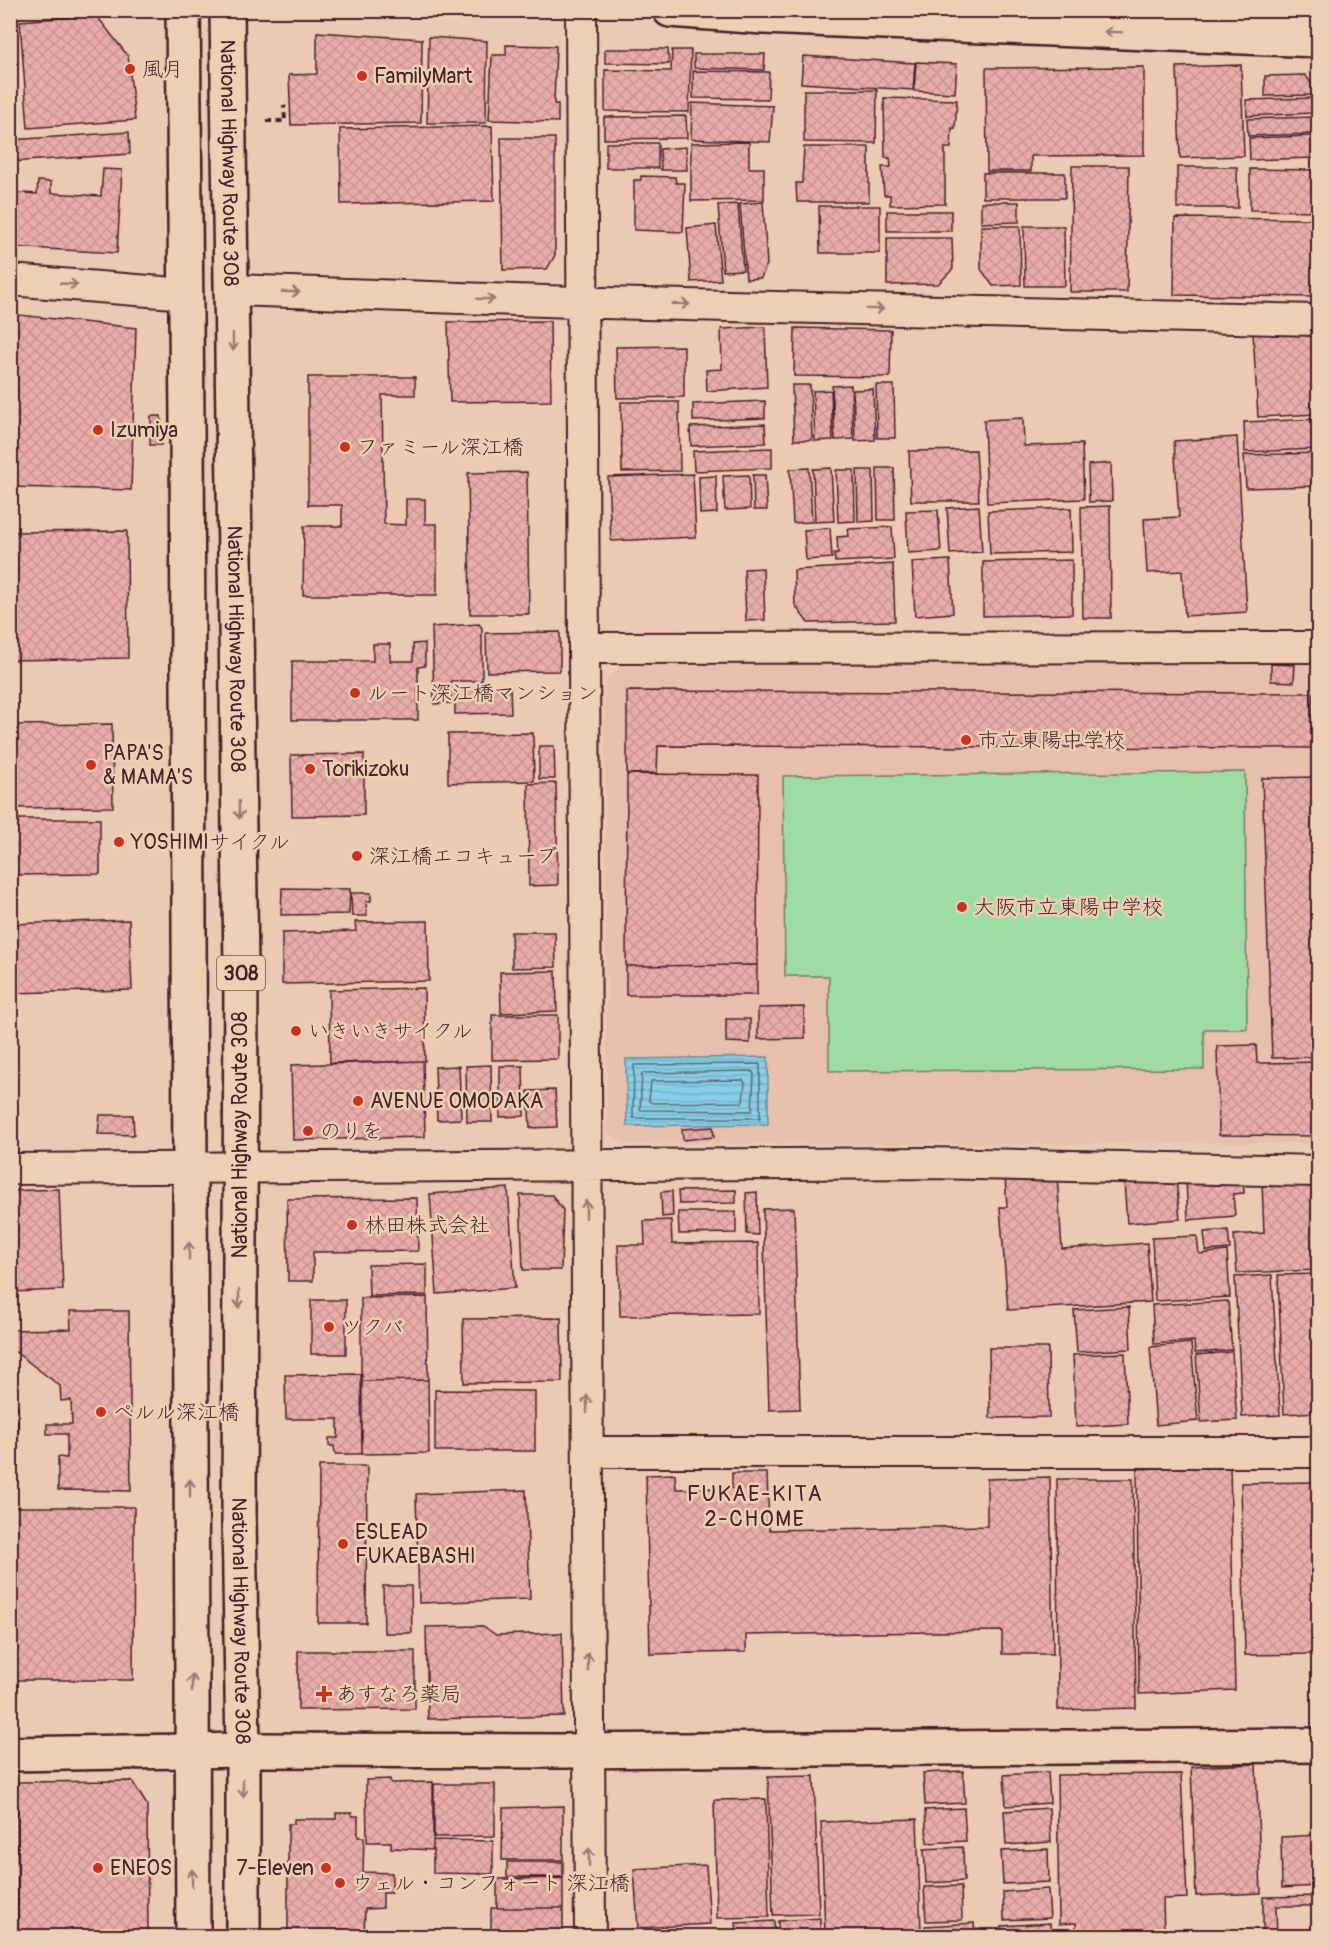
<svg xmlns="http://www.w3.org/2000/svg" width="1329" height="1947" viewBox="0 0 1329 1947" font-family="Pangolin,'Klee One',sans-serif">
  <defs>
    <pattern id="water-rules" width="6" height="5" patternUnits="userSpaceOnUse" patternTransform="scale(1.5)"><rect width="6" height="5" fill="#87d0e8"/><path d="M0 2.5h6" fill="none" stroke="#76b2c7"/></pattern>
    <pattern id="building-cross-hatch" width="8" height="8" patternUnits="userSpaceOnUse" patternTransform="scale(1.5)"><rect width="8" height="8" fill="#e8adaa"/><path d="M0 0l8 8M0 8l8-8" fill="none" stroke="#c89492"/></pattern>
  </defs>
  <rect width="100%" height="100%" fill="#ecc9b2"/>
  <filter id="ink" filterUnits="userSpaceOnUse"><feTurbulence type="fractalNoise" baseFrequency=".0167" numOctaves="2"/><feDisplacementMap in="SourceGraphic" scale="12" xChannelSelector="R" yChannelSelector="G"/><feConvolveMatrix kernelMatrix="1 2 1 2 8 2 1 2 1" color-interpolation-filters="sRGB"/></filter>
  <g filter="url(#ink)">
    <path fill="#e8bead" d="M1318 661V1143L626 1144 607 1133 605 682 622 665Z"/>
    <path fill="#9fdca4" stroke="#747e68" stroke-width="1.5" d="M1245 772 1247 1029H1204V1069L829 1071V976H785L783 776Z"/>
    <path fill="url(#water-rules)" stroke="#6f899c" stroke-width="1.5" d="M768 1057V1124L627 1126 626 1059Z"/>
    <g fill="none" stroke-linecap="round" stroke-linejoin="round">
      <path stroke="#626677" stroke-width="1.5" d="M760 1064V1118H633L634 1065Z
        M752 1071 754 1074 752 1111 640 1110 642 1073Z
        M743 1080 745 1083 743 1102 652 1103 649 1101 651 1081Z"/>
    </g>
    <path fill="url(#building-cross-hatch)" stroke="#4a1f2b" stroke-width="1.5" d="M96 15 128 56 135 120 28 128 20 21Z
      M317 32 422 39 421 123 291 125 289 75 317 74Z
      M429 37 487 41 486 123H427Z
      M506 45 556 46 554 104H558V122L489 120 492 55H506Z
      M605 49H668L669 64 605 63Z
      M672 50H691L689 112 605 111V70L671 71Z
      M694 54H765L764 70 694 68Z
      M803 56 915 63 913 90 801 83Z
      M916 62 957 64 955 93 914 91Z
      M10 65H13L14 135H10Z
      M1241 65 1244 156 1180 158 1177 67Z
      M1144 67V155L1031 156V171H987L986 68Z
      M693 71 769 72 768 99 693 98Z
      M1305 75 1312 84V95L1265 96V76Z
      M804 90H877L876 143 804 142Z
      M884 98 957 100 955 129 952 128 951 148H945V204L890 205V195H884L882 167H891L890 158H885Z
      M1312 98 1313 113 1247 116 1246 100Z
      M692 103 773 106 770 142 691 139Z
      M686 116 687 138 604 139V117Z
      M1315 117 1316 134 1248 136 1247 119Z
      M492 126 494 201 341 204 340 129Z
      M129 132 130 154 10 162V140Z
      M1315 136 1316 158 1250 160 1249 138Z
      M501 138H555V255L547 269 503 270Z
      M749 142V168H764V200L691 201V143Z
      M606 143H658V168H606Z
      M686 147 687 170H661L660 149Z
      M804 147H869V202H797L796 183H802Z
      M1072 166H1129L1127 292H1070Z
      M1177 167H1237L1238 208H1177Z
      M103 169 122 170 117 253 10 247V192L37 194 38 181 51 182V193L101 196Z
      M1250 169 1318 170V211L1250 210Z
      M983 173H1065V198H983Z
      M641 176 675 177 676 183H685L683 232 634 230V180H641Z
      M763 202 767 264 761 278 746 279 740 204Z
      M981 202H1019V222L981 223Z
      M738 204 743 270 723 271 718 205Z
      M819 206H880V253H820Z
      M887 211H951V231H887Z
      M1175 218 1318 219V290L1312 297 1174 295Z
      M716 225 721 280 691 282 687 228Z
      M981 226H1020L1021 285 993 286 981 269Z
      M1024 226H1064L1065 286H1025Z
      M887 238H952L953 269 938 284 887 285Z
      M10 314 136 328 131 490 10 487Z
      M550 321 551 401 450 402 448 322Z
      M765 327 767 387 707 391 706 370 722 369 721 329Z
      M795 328 891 330 890 377 794 376Z
      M1313 331 1318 337V414L1258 417 1253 332Z
      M684 346V397L617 398 616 347Z
      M308 377H415V395H382L384 524 406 525V499H425V524H437V595H303L304 526H342V505H308Z
      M792 385H810L812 440H794Z
      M851 385 853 439 835 440 832 386Z
      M876 385H894L895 438H877Z
      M873 389 875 440 855 441 853 390Z
      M831 390 833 440 815 441 813 391Z
      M765 401V418L693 421V404Z
      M621 402H679L680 471 622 472Z
      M151 416H161V445H150Z
      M1023 418 1024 446 1082 444 1084 499 987 503 984 420Z
      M1318 419V449L1245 452 1244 422Z
      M765 424 766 443 691 446 690 427Z
      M1237 437 1247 612 1185 616 1182 571 1147 573 1144 519 1179 517 1174 441Z
      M772 448V468L694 471 693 451Z
      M976 450 979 501H911L909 451Z
      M1318 453V486L1246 488 1244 455Z
      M1111 463 1112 501 1089 502 1088 465Z
      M809 468 812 522 793 523 790 469Z
      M831 468 834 521 815 522 813 469Z
      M877 468H894L895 520H878Z
      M836 470H854L855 521 838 522Z
      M857 470H873L874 521 858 522Z
      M527 472 529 614H470L468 473Z
      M693 474 696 537 611 541 608 477Z
      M749 475 750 509 725 510 723 476Z
      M753 475H765L767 510H754Z
      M716 476 717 513 700 514 699 477Z
      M979 506 982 552 950 554 947 508Z
      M1110 506 1111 618H1083L1081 507Z
      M1071 508 1072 552 990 554 988 511Z
      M938 510 941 551 908 553 906 511Z
      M892 527 894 559 835 562 834 553H838L837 537 849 536 848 529Z
      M830 528 832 558 806 560 804 530Z
      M127 531 128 658 10 660V532Z
      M950 560 953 613 915 616 912 562Z
      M1072 560V614L983 616V562Z
      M893 564 895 621 808 623 795 605 794 570Z
      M763 568 765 620 746 621 744 569Z
      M479 624 482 628V681H451V703L434 704 432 627Z
      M560 632V671L487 672 486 633Z
      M425 643V666L418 667V720H292V661H373V644H390V661H413V644Z
      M1271 664 1295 665 1294 682 1271 681Z
      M510 687 511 713 455 714V688Z
      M627 691 1313 693 1312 748 658 746 657 773 627 774Z
      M112 724 113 807 10 808V725Z
      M1312 730H1318V745H1312Z
      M533 733 534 781 448 783V734Z
      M539 746H554L555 779H539Z
      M364 754V815L292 816 291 755Z
      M627 774 758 775 757 965 626 966Z
      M1318 777V1057L1272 1058 1262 778Z
      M556 783 558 885 529 886 528 784Z
      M10 819H100V874L10 875Z
      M282 888 350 889 349 914 281 915Z
      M351 893H371V901H366L367 916H352Z
      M129 920 132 990 10 993V924Z
      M428 921 429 981 282 984V933L356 931 355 922Z
      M511 932H555L556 967 512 968Z
      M757 965V995H626V966Z
      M556 971 557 1011 501 1013 500 972Z
      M424 988 425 1061 330 1063 329 990Z
      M804 1007 805 1038 758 1039V1008Z
      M492 1015H558V1059L492 1060Z
      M726 1019H750V1043L726 1042Z
      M1256 1045 1257 1063 1318 1062V1136L1219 1135 1217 1046Z
      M423 1061 425 1137 293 1140 291 1065Z
      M491 1065 492 1122H467L466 1066Z
      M459 1066 461 1119 437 1120 435 1067Z
      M500 1066H523L524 1116 500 1117Z
      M555 1090 557 1127 530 1128 528 1091Z
      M100 1115H133L134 1135 98 1134Z
      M713 1127 714 1137 683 1140 682 1129Z
      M1057 1175 1062 1249 1147 1243 1151 1302 1008 1310 1000 1207H1007L1005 1177Z
      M1243 1177 1244 1193 1233 1194 1235 1216 1188 1220 1186 1180Z
      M1176 1178 1180 1219 1127 1223 1124 1182Z
      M1318 1181V1270L1237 1273 1234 1235 1264 1233 1262 1183Z
      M508 1188 515 1288 437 1294 430 1194Z
      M59 1189 63 1290 10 1292V1191Z
      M736 1190V1203L679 1204 678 1191Z
      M672 1191 673 1216 662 1217 661 1192Z
      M757 1192 758 1235 747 1234 746 1193Z
      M520 1195H552L563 1210 561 1270H523Z
      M417 1198 418 1251 313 1252V1281H288L287 1199Z
      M794 1208 800 1409 769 1410 763 1209Z
      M678 1212H736V1233L679 1234Z
      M671 1220 672 1244 758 1243 759 1314 620 1316 618 1245H645L644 1221Z
      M1228 1230 1230 1249 1206 1251 1204 1232Z
      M1197 1236 1199 1254 1227 1251 1230 1297 1155 1301 1152 1238Z
      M427 1264V1295L369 1296 368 1265Z
      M1318 1274V1412L1284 1414 1278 1275Z
      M1272 1275 1280 1415 1242 1417 1235 1277Z
      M427 1297 428 1380 361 1381V1298Z
      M311 1300H346V1354H311Z
      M1228 1301 1232 1350 1195 1353 1194 1341 1154 1344 1152 1305Z
      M1129 1307 1131 1349 1077 1352 1074 1310Z
      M70 1311H129L131 1491 58 1490V1457L67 1458V1434H47V1424H72L71 1400 61 1401 60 1386 10 1348V1330L71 1329Z
      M561 1318 562 1382 464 1383 463 1319Z
      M1191 1343 1198 1421 1156 1425 1150 1347Z
      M989 1348H1048L1049 1417 990 1418Z
      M1232 1352 1237 1420 1201 1422 1196 1355Z
      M1125 1353 1128 1424 1076 1427 1073 1355Z
      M362 1374V1454H335L334 1446H329V1438H338V1419H286L285 1375Z
      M428 1380 429 1453 362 1454 361 1381Z
      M435 1390 535 1391V1451H435Z
      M10 1406H18V1457H10Z
      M1230 1465 1235 1690 1139 1694 1137 1469Z
      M319 1466H367L366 1623H318Z
      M732 1473H767L769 1530 987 1526V1479L1050 1477 1053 1654H1002V1631L746 1635V1652L650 1654 646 1475 675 1474 676 1489 732 1488Z
      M1057 1479H1133L1136 1708 1058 1710Z
      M1318 1482V1654L1245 1655 1241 1483Z
      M526 1490 530 1599 419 1603 416 1494Z
      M10 1507H134L133 1680H10Z
      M383 1586H411L412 1633H384Z
      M483 1626 496 1635 562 1633 564 1716 428 1719 426 1627Z
      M298 1651H415V1709L298 1710Z
      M1256 1764 1261 1893 1196 1896 1191 1767Z
      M963 1771 965 1803 925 1805 923 1773Z
      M1048 1772 1050 1803 1006 1806 1004 1775Z
      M1181 1774 1187 1898 1163 1899 1164 1936H1076V1923L1059 1924 1057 1775Z
      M814 1776 819 1914 773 1915 768 1777Z
      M390 1779 391 1783 433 1782V1850L391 1848V1842H367L366 1780Z
      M132 1781 147 1805 148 1936H18L17 1782Z
      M434 1784H495V1836L434 1837Z
      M766 1799 769 1917 717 1918 714 1800Z
      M563 1806V1860H502L503 1808Z
      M964 1808 966 1841 927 1843 925 1810Z
      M1049 1808 1051 1842 1006 1845 1004 1811Z
      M336 1813H352V1816H358V1837H364L363 1872 392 1873V1893H383V1908L365 1909 364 1936H288V1824H294V1819H336Z
      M917 1819 921 1931 825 1934 821 1822Z
      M1318 1835V1886L1282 1888 1281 1837Z
      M433 1840 493 1841V1874L433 1873Z
      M963 1847 964 1881 926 1883 924 1849Z
      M1048 1849 1049 1882 1003 1884 1001 1851Z
      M507 1862H563V1877H507Z
      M706 1865 710 1924 638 1928 634 1869Z
      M563 1878V1908H497V1879Z
      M961 1886 962 1920 926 1921 924 1887Z
      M1048 1889 1050 1918 1004 1920 1003 1892Z
      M1318 1896V1906H1276L1277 1936H1263V1897Z
      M491 1908H563V1936H491Z
      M820 1918V1936H779L778 1921Z
      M774 1921 775 1936H737L736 1923Z
      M974 1923 975 1936H926L925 1926Z
      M1050 1923 1051 1936H1002V1926Z"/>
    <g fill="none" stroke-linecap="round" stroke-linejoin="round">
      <defs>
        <path id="minor" d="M581 10 590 1936
          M10 280 187 294
          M232 290 603 303 1318 320
          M584 648 1318 647
          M10 1169 927 1163 1318 1171
          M588 1452H1318"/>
        <path id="tertiary" d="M10 1754 243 1750 563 1751 1318 1745"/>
        <path id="primary" d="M1120 10 1318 21"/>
        <g id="trunk">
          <path d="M183 10 187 420 193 1936"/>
          <path id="s1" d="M227 10 241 967 239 1521 243 1750V1936"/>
          <path d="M670 10 763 17 1318 40"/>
        </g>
      </defs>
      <use href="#minor" stroke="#4a1f2b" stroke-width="34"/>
      <use href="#tertiary" stroke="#4a1f2b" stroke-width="38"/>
      <use href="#primary" stroke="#4a1f2b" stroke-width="38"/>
      <use href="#trunk" stroke="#4a1f2b" stroke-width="38"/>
      <path stroke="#4a1f2b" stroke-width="4" stroke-dasharray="6 4.5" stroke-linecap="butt" d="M116 10 124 14
        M266 121H285L284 105"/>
      <use href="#minor" stroke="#edd0b4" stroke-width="30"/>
      <use href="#tertiary" stroke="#edd0b4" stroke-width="33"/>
      <use href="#primary" stroke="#edd0b4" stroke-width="33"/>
      <use href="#trunk" stroke="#edd0b4" stroke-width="33"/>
    </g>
    <defs><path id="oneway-shaft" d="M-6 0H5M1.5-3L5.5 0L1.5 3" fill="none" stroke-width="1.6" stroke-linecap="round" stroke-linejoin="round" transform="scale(1.5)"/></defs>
    <g stroke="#9c7870">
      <use href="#oneway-shaft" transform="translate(1113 32) rotate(-178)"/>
      <use href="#oneway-shaft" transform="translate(69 284) rotate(5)"/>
      <use href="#oneway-shaft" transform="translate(291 292) rotate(2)"/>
      <use href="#oneway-shaft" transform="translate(486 299) rotate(2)"/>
      <use href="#oneway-shaft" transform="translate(681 304) rotate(1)"/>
      <use href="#oneway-shaft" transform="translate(875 309) rotate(1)"/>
      <use href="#oneway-shaft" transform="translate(233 342) rotate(89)"/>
      <use href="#oneway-shaft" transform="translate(239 810) rotate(89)"/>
      <use href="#oneway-shaft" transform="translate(586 1209) rotate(-90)"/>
      <use href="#oneway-shaft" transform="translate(189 1251) rotate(-90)"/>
      <use href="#oneway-shaft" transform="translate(239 1299) rotate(90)"/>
      <use href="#oneway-shaft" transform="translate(587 1404) rotate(-90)"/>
      <use href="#oneway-shaft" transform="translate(190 1488) rotate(-90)"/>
      <use href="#oneway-shaft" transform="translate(588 1662) rotate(-90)"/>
      <use href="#oneway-shaft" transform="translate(192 1683) rotate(-90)"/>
      <use href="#oneway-shaft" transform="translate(243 1788) rotate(90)"/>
      <use href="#oneway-shaft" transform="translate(589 1857) rotate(-90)"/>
      <use href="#oneway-shaft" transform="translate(192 1878) rotate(-90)"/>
    </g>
  </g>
  <g fill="#c8321e" stroke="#edd0b4" stroke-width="2">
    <circle cx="130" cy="69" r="6"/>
    <circle cx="362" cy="76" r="6"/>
    <circle cx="98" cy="430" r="6"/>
    <circle cx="345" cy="447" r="6"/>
    <circle cx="355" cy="693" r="6"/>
    <circle cx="966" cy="740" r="6"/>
    <circle cx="91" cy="765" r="6"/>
    <circle cx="310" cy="769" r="6"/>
    <circle cx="119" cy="842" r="6"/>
    <circle cx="357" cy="856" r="6"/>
    <circle cx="962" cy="907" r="6"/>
    <circle cx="296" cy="1031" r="6"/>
    <circle cx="358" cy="1101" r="6"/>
    <circle cx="308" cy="1131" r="6"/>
    <circle cx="352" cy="1225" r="6"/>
    <circle cx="329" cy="1327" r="6"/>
    <circle cx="101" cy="1412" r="6"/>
    <circle cx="343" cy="1544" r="6"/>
    <path d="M321 1685h6v6h6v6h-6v6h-6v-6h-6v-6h6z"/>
    <circle cx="98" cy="1868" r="6"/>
    <circle cx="326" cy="1868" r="6"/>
    <circle cx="340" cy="1883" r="6"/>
  </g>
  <g text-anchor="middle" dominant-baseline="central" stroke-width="5" stroke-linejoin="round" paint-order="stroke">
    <rect fill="#edd0b4" stroke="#7b5454" stroke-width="1.5" x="217" y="956" width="48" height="34" rx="4.5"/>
    <g font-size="20" font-weight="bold" fill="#4a1f2b">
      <text x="241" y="973">308</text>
    </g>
    <g font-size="21" fill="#4a1f2b" stroke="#edd0b4" text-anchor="start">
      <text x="142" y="69">風月</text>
      <text x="374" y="76">FamilyMart</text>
      <text x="110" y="430">Izumiya</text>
      <text x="357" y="447">ファミール深江橋</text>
      <text x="367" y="693">ルート深江橋マンション</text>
      <text x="978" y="740">市立東陽中学校</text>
      <text x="103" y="753">PAPA'S<tspan x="103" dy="24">&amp; MAMA'S</tspan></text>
      <text x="322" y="769">Torikizoku</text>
      <text x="131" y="842">YOSHIMIサイクル</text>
      <text x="369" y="856">深江橋エコキューブ</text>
      <text x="974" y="907">大阪市立東陽中学校</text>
      <text x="308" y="1031">いきいきサイクル</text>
      <text x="370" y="1101">AVENUE OMODAKA</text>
      <text x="320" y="1131">のりを</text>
      <text x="364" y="1225">林田株式会社</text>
      <text x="341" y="1327">ツクバ</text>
      <text x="113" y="1412">ペルル深江橋</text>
      <text x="355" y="1532">ESLEAD<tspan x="355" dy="24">FUKAEBASHI</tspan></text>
      <text x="336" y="1694">あすなろ薬局</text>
      <text x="110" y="1868">ENEOS</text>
      <text x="314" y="1868" text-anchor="end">7-Eleven</text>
      <text x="352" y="1883">ウェル・コンフォート 深江橋</text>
    </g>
    <g font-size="21" fill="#4a1f2b" stroke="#edd0b4">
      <text stroke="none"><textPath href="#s1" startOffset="153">National Highway Route 308</textPath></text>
      <text stroke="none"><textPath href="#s1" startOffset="639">National Highway Route 308</textPath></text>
      <text transform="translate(240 1135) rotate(-90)">National Highway Route 308</text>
      <text stroke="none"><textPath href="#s1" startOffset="1611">National Highway Route 308</textPath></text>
    </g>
    <g font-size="22" letter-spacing="1.5" fill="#4a1f2b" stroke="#edd0b4">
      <text x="755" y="1494">FUKAE-KITA<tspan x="755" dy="25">2-CHOME</tspan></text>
    </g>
  </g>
  <rect width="1329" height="1947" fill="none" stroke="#edd0b4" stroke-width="36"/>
  <rect x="18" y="18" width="1293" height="1911" fill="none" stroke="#4a1f2b" stroke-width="2" filter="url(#ink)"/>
</svg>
